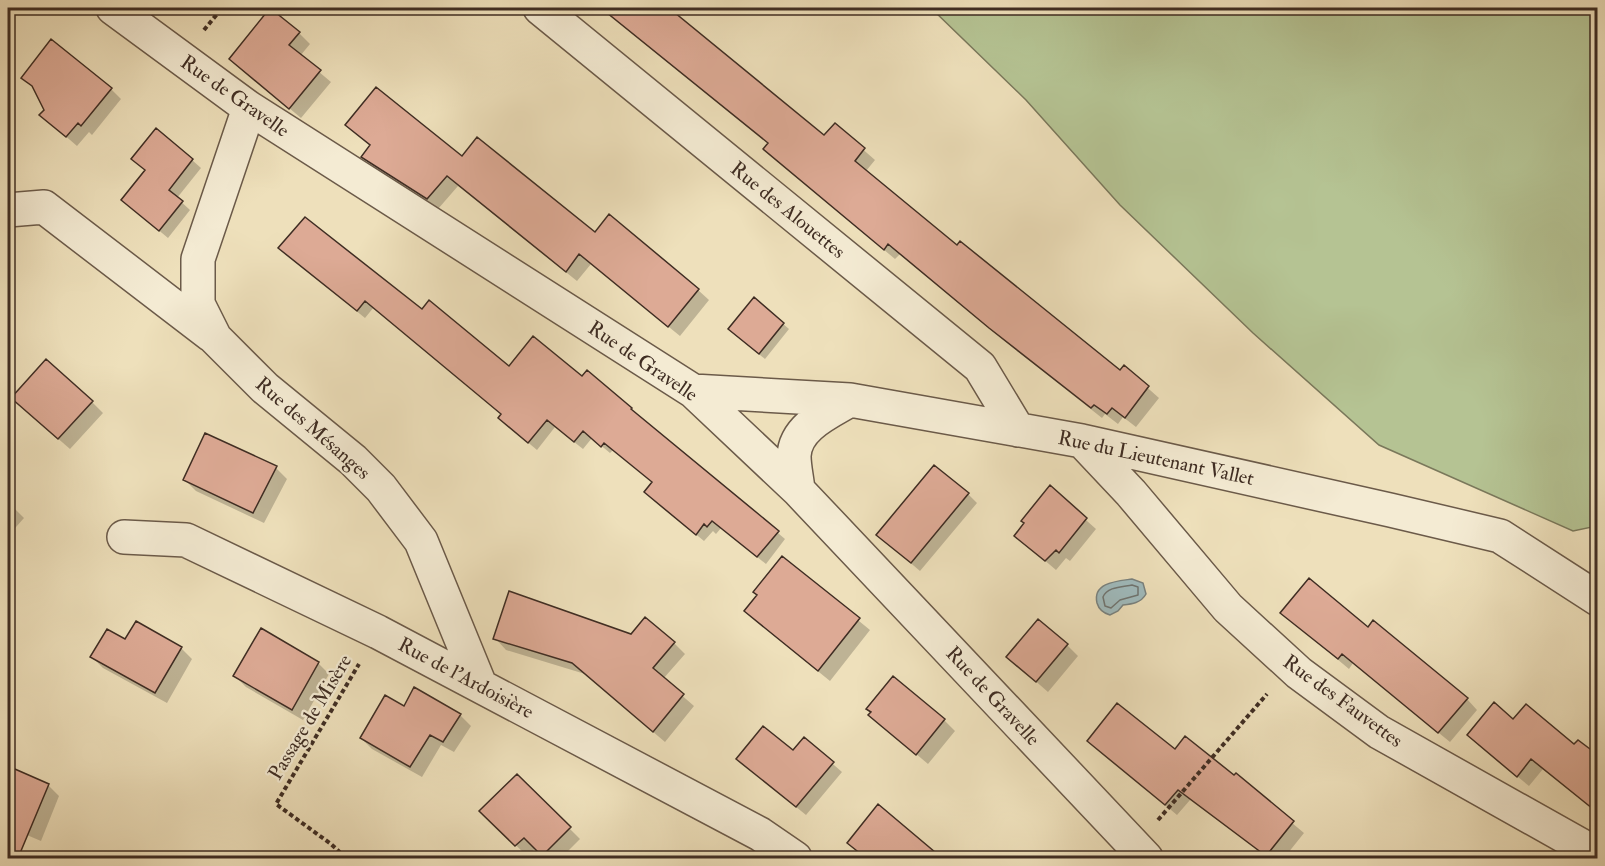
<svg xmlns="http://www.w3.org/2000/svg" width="1605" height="866" viewBox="0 0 1605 866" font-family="'IM FELL Double Pica',serif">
  <rect width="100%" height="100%" fill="#eee0bb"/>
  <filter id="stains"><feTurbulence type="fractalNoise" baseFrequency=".00333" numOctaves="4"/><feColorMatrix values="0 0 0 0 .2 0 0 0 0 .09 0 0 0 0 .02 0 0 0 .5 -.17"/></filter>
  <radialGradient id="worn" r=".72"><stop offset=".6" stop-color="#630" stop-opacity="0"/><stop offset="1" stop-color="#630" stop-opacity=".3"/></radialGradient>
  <path fill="#b5c393" stroke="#7a785b" stroke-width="1.5" d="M931 8H1597V526L1573 531 1379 445 1253 333 1120 205 1026 100Z"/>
  <path fill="#9fbabc" stroke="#79827f" stroke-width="1.5" d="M1132 579 1143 583 1146 594C1141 603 1132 604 1123 605L1118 611 1110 615C1103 613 1099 610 1097 603 1092 582 1119 581 1132 579Z"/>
  <path fill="#0003" d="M601 8H666L825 138 835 125 875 160 866 171 957 247 1121 372 1124 367 1159 398 1136 427 1123 417 1118 424 1105 414 1102 418 1001 338 900 254 895 259 776 160 769 144Z
    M299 33 310 44 300 56 331 82 301 118 231 59Z
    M23 78 111 89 121 99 92 135 89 132 77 146 41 115 45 110 35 89Z
    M347 125 462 158 595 234 698 290 709 300 680 336 591 264 577 281 458 186 438 209 373 167 363 157 371 146Z
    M192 160 201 168 177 198 190 210 168 238 132 208Z
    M288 256 422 312 509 369 583 378 587 372 785 539 766 564 721 528 716 534 713 531 704 541 654 500V483L613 450 610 453 592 438 583 449 555 427 537 450 507 425 502 415 374 307 365 318Z
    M754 299 789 329 765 359 735 335Z
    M92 402 103 413 70 449 24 409Z
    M276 468 287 479 264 523 196 491 185 480Z
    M1050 488 1096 529 1070 561 1066 558 1056 570 1016 536Z
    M968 494 977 503 920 571 887 543Z
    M8 502 24 518 8 536Z
    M782 558 870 630 830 681 757 622Z
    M1282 613 1369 629 1467 699 1477 710 1450 742 1353 663 1349 669Z
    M631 636 674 643 685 654 663 679 694 706 665 742 585 674 506 650 495 638Z
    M125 641 181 648 192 659 167 703 103 668 92 657Z
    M1067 645 1078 656 1048 692 1008 657Z
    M318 663 329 674 303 720 246 687 235 676Z
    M404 708 460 715 471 726 454 752 441 745 422 777 372 749 361 738Z
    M870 715 944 720 955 731 928 764Z
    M1513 721 1598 757V813L1543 769 1529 786 1479 745Z
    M804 739 842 772 806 815 747 767 794 753Z
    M1089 741 1175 751 1234 778 1236 776 1304 833 1284 858H1269L1190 800 1177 815Z
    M8 768 48 785 59 796 41 841 8 827Z
    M517 776 580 839 561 858H547L536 848 527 856 481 811Z
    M879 806 940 858H865L860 854 849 843Z"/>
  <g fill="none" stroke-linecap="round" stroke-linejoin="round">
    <path stroke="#6f7470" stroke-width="1.5" d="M1132 585 1138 587V595L1120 600 1111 608 1105 606 1103 597C1107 587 1121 587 1132 585Z"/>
  </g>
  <path fill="#ddaa95" stroke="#3f2d23" stroke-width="1.5" d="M270 8 300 32 289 45 321 70 289 109 229 59Z
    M601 8H669L824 135 835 123 865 148 855 161 957 245 960 241 1120 370 1124 365 1149 386 1125 418 1112 408 1107 414 1094 405 1091 408 989 328 888 244 884 250 763 149 768 143Z
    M51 39 112 88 81 126 78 123 66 137 39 115 44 110 32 86 21 78Z
    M376 87 462 156 477 137 595 232 609 214 699 289 668 327 579 254 566 272 447 176 427 199 361 157 370 145 345 125Z
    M156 128 193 159 169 190 183 201 159 231 121 200 145 170 131 159Z
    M305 217 422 309 429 300 509 366 533 336 582 376 587 370 632 408 631 409 779 531 757 557 712 521 707 527 704 524 696 535 644 492 652 482 604 443 601 447 583 431 574 442 547 420 528 443 498 418 501 414 365 301 357 311 278 248Z
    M754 297 784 323 759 354 728 329Z
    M46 359 93 401 58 439 11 398Z
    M205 433 277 466 253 513 183 480Z
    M934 465 969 493 911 563 876 535Z
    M1050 485 1087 518 1059 553 1056 550 1045 561 1014 536 1024 523 1021 521Z
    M782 556 860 618 818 671 744 611 757 595 753 592Z
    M1309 578 1368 627 1373 620 1468 698 1438 733 1342 654 1338 659 1280 613Z
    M509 591 631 634 645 617 675 642 653 668 684 694 653 732 572 663 493 639Z
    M1038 619 1068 644 1036 682 1006 657Z
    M136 621 182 647 155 693 90 657 107 629 125 639Z
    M261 628 319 662 292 710 233 676Z
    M893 676 945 719 916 755 868 715 871 712 866 709Z
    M414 687 461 714 443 742 430 735 410 767 360 738 385 695 404 706Z
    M1494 702 1513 719 1526 704 1574 744 1578 740 1598 755V813L1531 759 1517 777 1467 735Z
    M1117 703 1175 749 1185 736 1234 775 1236 773 1294 821 1266 856 1178 790 1165 805 1087 741Z
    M763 726 793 750 804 737 834 762 796 807 736 759Z
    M8 766 49 784 18 858H8Z
    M517 774 571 827 542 856 524 838 515 846 479 811Z
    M878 804 942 858H866L847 843Z"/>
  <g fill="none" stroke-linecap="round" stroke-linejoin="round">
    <defs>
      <path id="minor" d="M113 8 249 108 693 391 798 490 1146 858
        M540 8 980 367 1018 430
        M249 108 198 259V304L215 338 265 388 353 460 381 488 421 541 480 685
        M8 210 44 207 211 335
        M693 391 850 400 1082 441 1390 510 1500 536 1598 599
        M1082 441 1131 493 1228 608 1299 673 1379 732 1598 855
        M798 490C797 479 794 467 794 456 795 427 828 413 850 400
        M124 537 186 540 378 632 760 834 795 858"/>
    </defs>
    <use href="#minor" stroke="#6b5a49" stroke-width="36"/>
    <path stroke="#3f2d23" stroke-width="4" stroke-dasharray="4.5 3" stroke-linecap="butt" d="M204 30 222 8
      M1158 820 1267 694
      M346 858 331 844 276 804 359 664"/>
    <use href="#minor" stroke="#f4ebd3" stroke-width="33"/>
  </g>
  <g text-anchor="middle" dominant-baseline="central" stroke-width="4.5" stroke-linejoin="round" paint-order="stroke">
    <g font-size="20" fill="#3f2d23" stroke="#f4ebd3">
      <text transform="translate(235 96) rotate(35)">Rue de Gravelle</text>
      <text transform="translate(788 210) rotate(39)">Rue des Alouettes</text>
      <text transform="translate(643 361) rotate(34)">Rue de Gravelle</text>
      <text transform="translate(313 428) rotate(41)">Rue des Mésanges</text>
      <text transform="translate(1156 458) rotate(12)">Rue du Lieutenant Vallet</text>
      <text transform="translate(466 678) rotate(28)">Rue de l'Ardoisière</text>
      <text transform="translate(993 696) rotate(47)">Rue de Gravelle</text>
      <text transform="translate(1343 701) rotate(36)">Rue des Fauvettes</text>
      <text transform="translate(310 717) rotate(-59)">Passage de Misère</text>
    </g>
  </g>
  <rect width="1605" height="866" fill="none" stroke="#eee0bb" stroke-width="30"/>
  <rect x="9" y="9" width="1587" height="848" fill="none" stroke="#3f2d23" stroke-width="3"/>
  <rect x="15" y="15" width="1575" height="836" fill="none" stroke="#3f2d23" stroke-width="1.5"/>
  <rect width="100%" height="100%" filter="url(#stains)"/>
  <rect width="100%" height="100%" fill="url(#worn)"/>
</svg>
